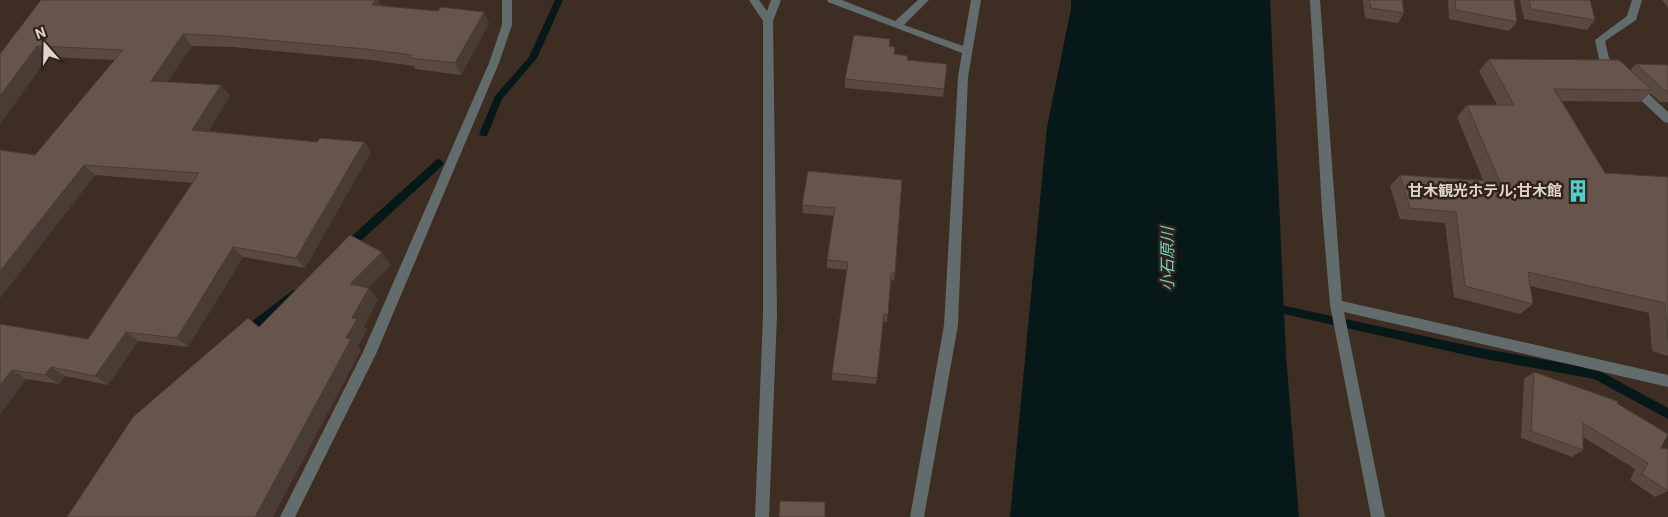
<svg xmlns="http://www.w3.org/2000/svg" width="1668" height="517" viewBox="0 0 1668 517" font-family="Roboto,'Noto Sans JP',sans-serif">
  <rect width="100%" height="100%" fill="#3d2d23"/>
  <path fill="#061918" d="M1071 0H1270L1286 356 1299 517H1010L1047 127 1071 9Z"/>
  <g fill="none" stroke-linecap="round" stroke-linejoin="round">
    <path fill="#061918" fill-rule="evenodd" d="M555 0H563L537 58 502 99 487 136H481L479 134 495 96 529 57Z
      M439 159 444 163 442 166 351 250H343L342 247 343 244 436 160Z
      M293 290 297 291 298 294 297 297 250 335 246 337 242 335 241 332 242 329Z
      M1271 303 1475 347 1596 369 1668 408V419L1594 379 1475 357 1271 311 1267 310 1266 307 1267 304Z"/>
    <path fill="#626c6c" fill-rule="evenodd" d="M502 0H512V25L499 63 376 354 295 517H280L363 352 489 63 502 25Z
      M749 0H759L767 11 771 0H781L773 21 777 315 769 517H755L763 315V21Z
      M827 0H842L895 21 918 0H929L904 25 963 46 971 0H981L968 77 958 325 924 517H910L944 325 958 77 962 53 828 2Z
      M1310 0H1320L1342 301 1668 375V387L1344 312 1385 517H1371L1330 305 1322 211Z
      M1632 0H1642L1636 20 1605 41 1609 58 1622 72 1617 76 1600 63 1595 40 1627 16Z
      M1634 83 1638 84 1668 112V123L1664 122 1630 90 1629 87Z"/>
  </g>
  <path fill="#594940" d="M41 0H378L381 5 489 23 461 75 415 69 414 66 371 60 233 47 192 46 167 82 221 85 230 96 208 131 317 142H364L371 152 305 268 243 257 188 347 138 341 108 385 65 376 59 384 26 379 0 414V324L88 339 193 183 95 175 0 298V150L35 155 114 60 48 57 0 124V54Z
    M1363 0H1402L1404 13 1398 23 1365 18Z
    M1448 0H1514L1517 22 1509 31 1449 19Z
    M1520 0H1590L1595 20 1587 30 1524 19Z
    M1662 0H1668V8Z
    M890 39 889 46 894 54 907 60 944 89 943 97 845 88V79Z
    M1489 59 1630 70 1636 64 1668 65V102H1660L1650 93 1640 102 1562 101 1605 173 1668 177V356L1652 351 1649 313 1530 286 1533 304 1520 314 1454 297 1445 223 1400 219 1390 186 1400 175 1483 180 1457 117 1467 105H1497L1479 71Z
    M902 180 894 281 891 280 887 322 883 321 876 384 832 380V373L847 270 827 268V260L834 216 803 213 802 205Z
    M1534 372 1618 404 1661 448 1668 491 1655 497 1630 480 1635 469 1583 437V450L1572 457 1521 438 1524 379Z"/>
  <path fill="#483c34" d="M375 0H378L383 9 372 5Z
    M484 12 489 23 461 75 455 63Z
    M183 34 192 46 160 92 151 81Z
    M37 46 48 57 0 124V96Z
    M221 85 230 96 202 141 192 130Z
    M364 142 371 152 305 268 296 258Z
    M84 165 95 175 0 298V271Z
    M233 247 243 257 188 347 177 338Z
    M382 252 391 265 360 296 350 284Z
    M369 288 378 300 364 326 367 330 358 347 361 350 273 517H255L346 338 352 318Z
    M126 332 138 341 108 385 95 376Z
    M51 367 65 376 59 384 45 375Z
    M12 370 26 379 0 414V385Z"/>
  <path fill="#67554b" stroke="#483c34" d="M41 0H375L372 5 438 11 441 7 484 12 455 63 410 58 412 55 365 49 224 36 183 34 151 81 221 85 192 130 317 142 320 138 364 142 296 258 233 247 177 338 126 332 95 376 51 367 45 375 12 370 0 385V324L88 339 199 173 84 165 0 271V150L35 155 123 50 37 46 0 96V54Z
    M1369 0H1402L1404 13 1371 8Z
    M1455 0H1514L1517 22 1456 10Z
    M1529 0H1590L1595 20 1531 9Z
    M854 35 890 39 889 46 895 47 894 54 908 56 907 60 947 64 944 89 845 79Z
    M1489 59 1619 60 1652 90 1554 89 1605 173 1668 177V340L1665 303 1528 272 1533 304 1465 286 1456 212 1410 208 1400 175 1500 182 1467 105H1514Z
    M1636 64 1668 65V93Z
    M808 171 902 180 895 273H891L888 315 884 314 877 378 832 373 848 262 827 260 835 208 802 205Z
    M350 235 382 252 350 284 369 288 352 318 357 319 346 338 351 339 255 517H67L133 417 248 318 259 327Z
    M1534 372 1617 401 1618 404 1668 434 1661 448 1668 449V491L1642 474 1648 463 1583 423V450L1531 431Z
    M780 501 825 502V517H779Z"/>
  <defs>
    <symbol id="building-bare" viewBox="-9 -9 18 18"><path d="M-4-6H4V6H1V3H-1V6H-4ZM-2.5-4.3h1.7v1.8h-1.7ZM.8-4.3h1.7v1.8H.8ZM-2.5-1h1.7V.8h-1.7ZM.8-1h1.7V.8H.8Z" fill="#54cdc8" stroke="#32231a" stroke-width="2.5" paint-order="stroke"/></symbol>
  </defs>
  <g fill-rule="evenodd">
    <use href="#building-bare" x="1562" y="175" width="32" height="32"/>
  </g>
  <g text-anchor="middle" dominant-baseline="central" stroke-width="5" stroke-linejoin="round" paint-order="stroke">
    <g font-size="15" font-weight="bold" fill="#dfd4ce" stroke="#32231a" text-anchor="end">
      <text x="1562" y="191">甘木観光ホテル;甘木館</text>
    </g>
    <g font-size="16" font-style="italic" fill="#6dd3ce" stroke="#32231a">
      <text transform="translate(1167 259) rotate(-90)">小石原川</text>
    </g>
  </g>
  <g transform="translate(45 45) rotate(340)" stroke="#32231a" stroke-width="4" paint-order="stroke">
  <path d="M0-4L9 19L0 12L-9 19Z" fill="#dfd4ce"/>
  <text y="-8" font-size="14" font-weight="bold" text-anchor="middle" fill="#dfd4ce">N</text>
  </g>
</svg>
